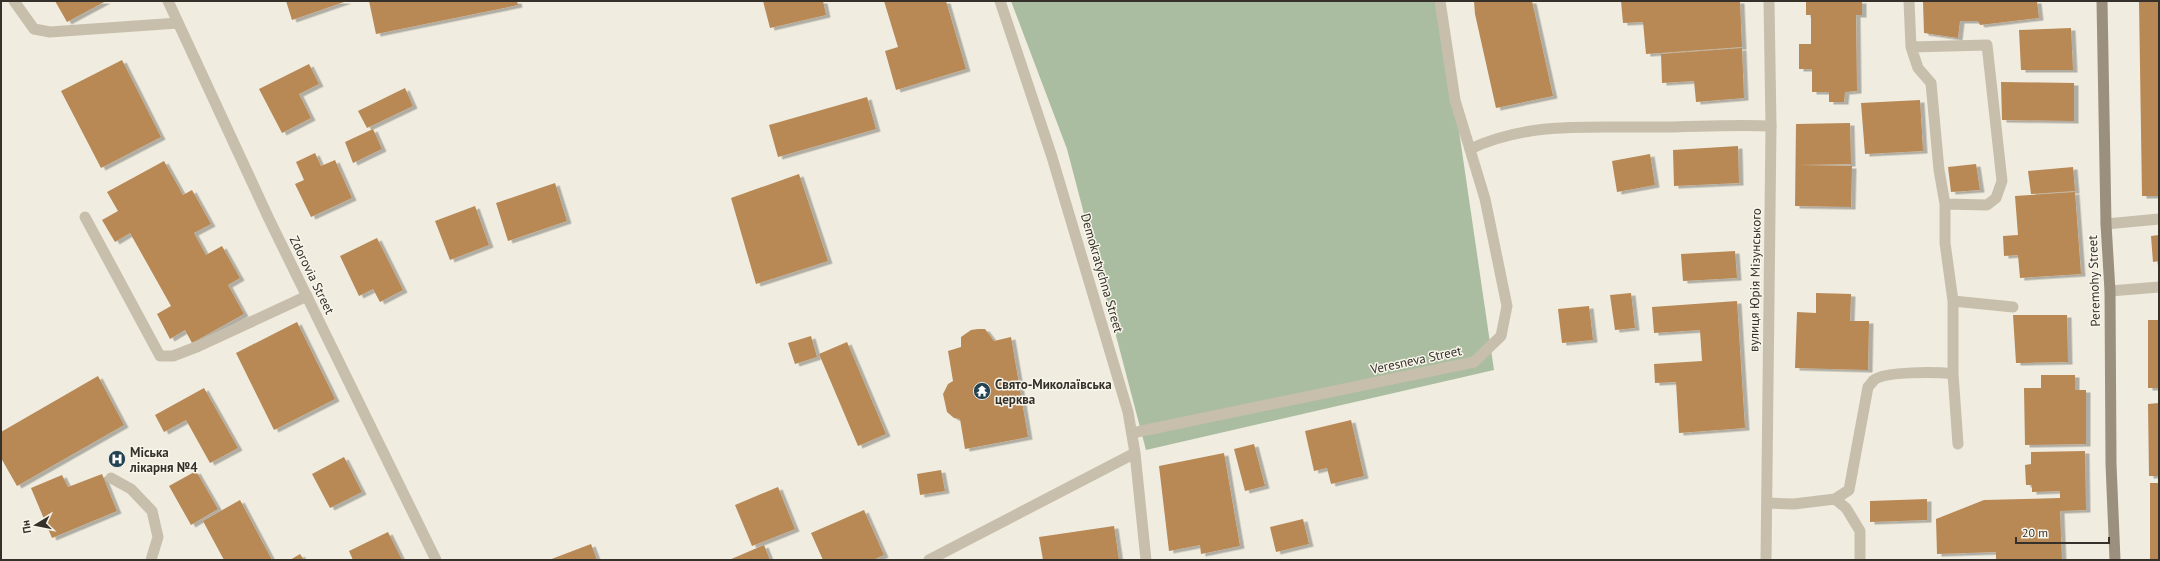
<svg xmlns="http://www.w3.org/2000/svg" width="2160" height="561" viewBox="0 0 2160 561" font-family="'PT Sans',sans-serif">
  <defs>
    <filter id="shadow"><feDropShadow dx="4.5" dy="2.5" stdDeviation="0" flood-color="#0004"/></filter>
  </defs>
  <rect width="100%" height="100%" fill="#f0ecdf"/>
  <path fill="#abbda0" d="M1011 1H1440L1494 370 1146 450 1067 149Z"/>
  <path fill="#b88855" filter="url(#shadow)" d="M55 1H106L67 22Z
    M286 1H347L292 20Z
    M369 1H517L518 5 376 34Z
    M763 1H823L826 15 770 28Z
    M884 1H946L966 69 896 90 885 51 898 47Z
    M1474 1H1532L1553 96 1496 108 1475 14Z
    M1621 1H1740L1742 47 1646 54 1643 22 1623 23Z
    M1806 1H1862V15H1856L1857 91 1845 92 1844 102H1829V92H1812V69H1799V44H1811V15H1806Z
    M1923 1H2037L2039 18 1980 25 1978 21H1960L1958 38 1924 33Z
    M2139 1H2159V196H2142Z
    M2071 28 2073 70H2021L2019 30Z
    M1742 48 1744 98 1696 102 1694 81 1662 83 1661 54Z
    M122 60 161 137 101 168 61 91Z
    M309 64 319 84 299 94 311 118 282 133 259 89Z
    M2001 82 2074 83V121L2002 120Z
    M405 88 413 106 367 128 358 111Z
    M867 97 876 129 778 157 769 125Z
    M1920 100 1923 151 1865 154 1861 103Z
    M1850 123 1851 164 1798 165 1852 166 1851 207 1795 206 1796 124Z
    M373 129 382 149 353 163 345 142Z
    M1738 146 1739 183 1674 186 1673 150Z
    M315 153 321 166 335 160 352 198 311 217 295 184 304 180 296 162Z
    M1650 154 1655 185 1617 192 1612 161Z
    M164 161 183 195 192 190 211 224 194 233 206 255 222 246 240 278 228 285 244 314 192 343 185 330 170 339 157 314 171 306 130 233 115 242 102 220 118 211 107 192Z
    M1976 164 1980 190 1951 192 1948 167Z
    M2073 167 2075 191 2031 194 2028 171Z
    M799 174 828 261 756 284 731 198Z
    M555 183 567 221 508 241 496 203Z
    M2075 192 2081 274 2020 278 2018 255 2004 256 2003 236 2018 235 2015 196Z
    M475 206 489 245 450 260 435 221Z
    M2159 235V261L2153 262 2151 236Z
    M377 238 403 290 380 302 373 289 359 296 340 256Z
    M1735 251 1737 278 1683 281 1681 254Z
    M1631 293 1635 328 1615 330 1610 295Z
    M1816 293 1851 294 1850 321H1869L1868 370 1795 368 1797 312 1816 313Z
    M1737 301 1745 428 1679 433 1676 382 1655 383 1654 364 1702 361 1700 330 1654 333 1652 307Z
    M1589 306 1593 340 1562 343 1558 309Z
    M2013 315H2067L2068 362 2016 363Z
    M2148 320H2159V388H2148Z
    M297 322 335 399 274 430 236 353Z
    M978 329H985L994 341 1011 337 1028 437 965 449 960 419 954 418 947 412 943 394 948 384 953 381 948 351 961 347V337L971 330Z
    M811 336 817 357 795 364 788 343Z
    M847 342 886 434 858 446 819 354Z
    M2041 375H2075V390H2086V444L2025 445 2024 388H2041Z
    M98 376 124 425 17 486 1 458V432Z
    M204 388 238 448 210 463 186 420 164 432 155 415Z
    M2159 403V476H2149L2148 404Z
    M1351 420 1364 476 1331 484 1327 468 1314 471 1305 431Z
    M1254 444 1265 486 1245 491 1234 449Z
    M2085 451 2086 510 2060 511 2062 560H1996V552L1937 554 1936 519 1984 500 2060 498V491L2032 492V485H2026L2025 465 2031 464V452Z
    M1224 453 1240 546 1201 554 1200 545 1169 551 1159 466Z
    M344 457 362 492 330 508 312 474Z
    M941 470 945 491 920 495 917 474Z
    M196 471 218 509 191 525 169 486Z
    M102 474 117 511 52 538 31 488 62 475 68 487Z
    M2150 483H2159V560H2150Z
    M778 487 795 529 752 546 735 505Z
    M1927 499V520L1870 522V501Z
    M240 500 272 560H224L203 521Z
    M864 510 884 555 873 560H823L811 533Z
    M1303 519 1309 544 1276 552 1270 527Z
    M1114 526 1119 560H1043L1039 537Z
    M388 532 402 560H353L349 551Z
    M591 544 597 560H549Z
    M764 545 770 560H729Z
    M300 554 304 560H290Z"/>
  <g fill="none" stroke-linecap="round" stroke-linejoin="round">
    <path stroke="#c7bfac" stroke-width="11" d="M14 1 34 29 50 32 178 23
      M1911 47 1987 45 2002 181 1996 198 1987 205 1945 204
      M1470 149C1530 121 1590 128 1655 127 1694 127 1732 124 1771 126
      M85 217 160 356H173L199 346 307 296
      M2106 224 2159 219
      M2110 291 2159 287
      M1953 301 2013 307
      M1953 374 1958 444
      M111 478 131 489 152 511 158 537 151 560
      M1835 499 1846 508 1860 531V560
      M1767 503 1794 504 1835 499 1849 490 1868 387C1870 385 1872 382 1874 380 1885 371 1938 372 1953 374V301L1945 243V204L1939 170 1931 83 1918 68 1911 47 1909 1"/>
    <path stroke="#c7bfac" stroke-width="11" d="M168 1 269 219 436 560
      M1000 1 1052 157 1128 412 1135 453 1146 560
      M1132 433 1474 362 1501 336 1507 306 1485 199 1455 100 1440 1
      M929 560 1135 453
      M1766 560 1771 126 1769 1"/>
    <path stroke="#9a907d" stroke-width="11" d="M2102 1 2106 224 2110 291 2111 464 2115 560"/>
  </g>
  <defs>
    <symbol id="temple-disc" viewBox="-11 -11 22 22"><circle r="9.5" fill="#244352" stroke="#f8f5eb"/><path d="M0-6L5-2H3V0L6.5 2.5H4V6H1.5V3h-3V6H-4V2.5H-6.5L-3 0V-2H-5Z" fill="#fff"/></symbol>
    <symbol id="hospital-disc" viewBox="-11 -11 22 22"><circle r="9.5" fill="#244352" stroke="#f8f5eb"/><path d="M-5-5h3v3.5h4V-5h3V5h-3V1.5h-4V5h-3Z" fill="#fff"/></symbol>
  </defs>
  <g fill-rule="evenodd">
    <use href="#temple-disc" x="972" y="381" width="20" height="20"/>
    <use href="#hospital-disc" x="107" y="449" width="20" height="20"/>
  </g>
  <g text-anchor="middle" dominant-baseline="central" stroke-width="3" stroke-linejoin="round" paint-order="stroke">
    <g font-size="13" fill="#35312a" stroke="#f8f5eb">
      <text transform="translate(1102 273) rotate(74)">Demokratychna Street</text>
      <text transform="translate(312 275) rotate(64)">Zdorovia Street</text>
      <text transform="translate(1755 280) rotate(-89)">вулиця Юрія Мізунського</text>
      <text transform="translate(2094 281) rotate(-92)">Peremohy Street</text>
      <text transform="translate(1416 360) rotate(-12)">Veresneva Street</text>
    </g>
    <g font-size="13" font-weight="bold" fill="#35312a" stroke="#f8f5eb" text-anchor="start">
      <text x="995" y="384">Свято-Миколаївська<tspan x="995" dy="15">церква</tspan></text>
      <text x="130" y="452">Міська<tspan x="130" dy="15">лікарня №4</tspan></text>
    </g>
  </g>
  <rect width="2160" height="561" fill="none" stroke="#35312a" stroke-width="4"/>
  <g transform="translate(36 525) rotate(260)" stroke="#f8f5eb" stroke-width="3" paint-order="stroke">
  <path d="M0-3L7 15L0 10L-7 15Z" fill="#35312a"/>
  <text y="-6" font-size="11" font-weight="bold" text-anchor="middle" fill="#35312a">Пн</text>
  </g>
  <path d="M2016 537v6h93v-6" fill="none" stroke="#35312a" stroke-width="2"/>
  <text x="2022" y="537" font-size="12" fill="#35312a" stroke="#f8f5eb" stroke-width="3" paint-order="stroke">20 m</text>
</svg>
